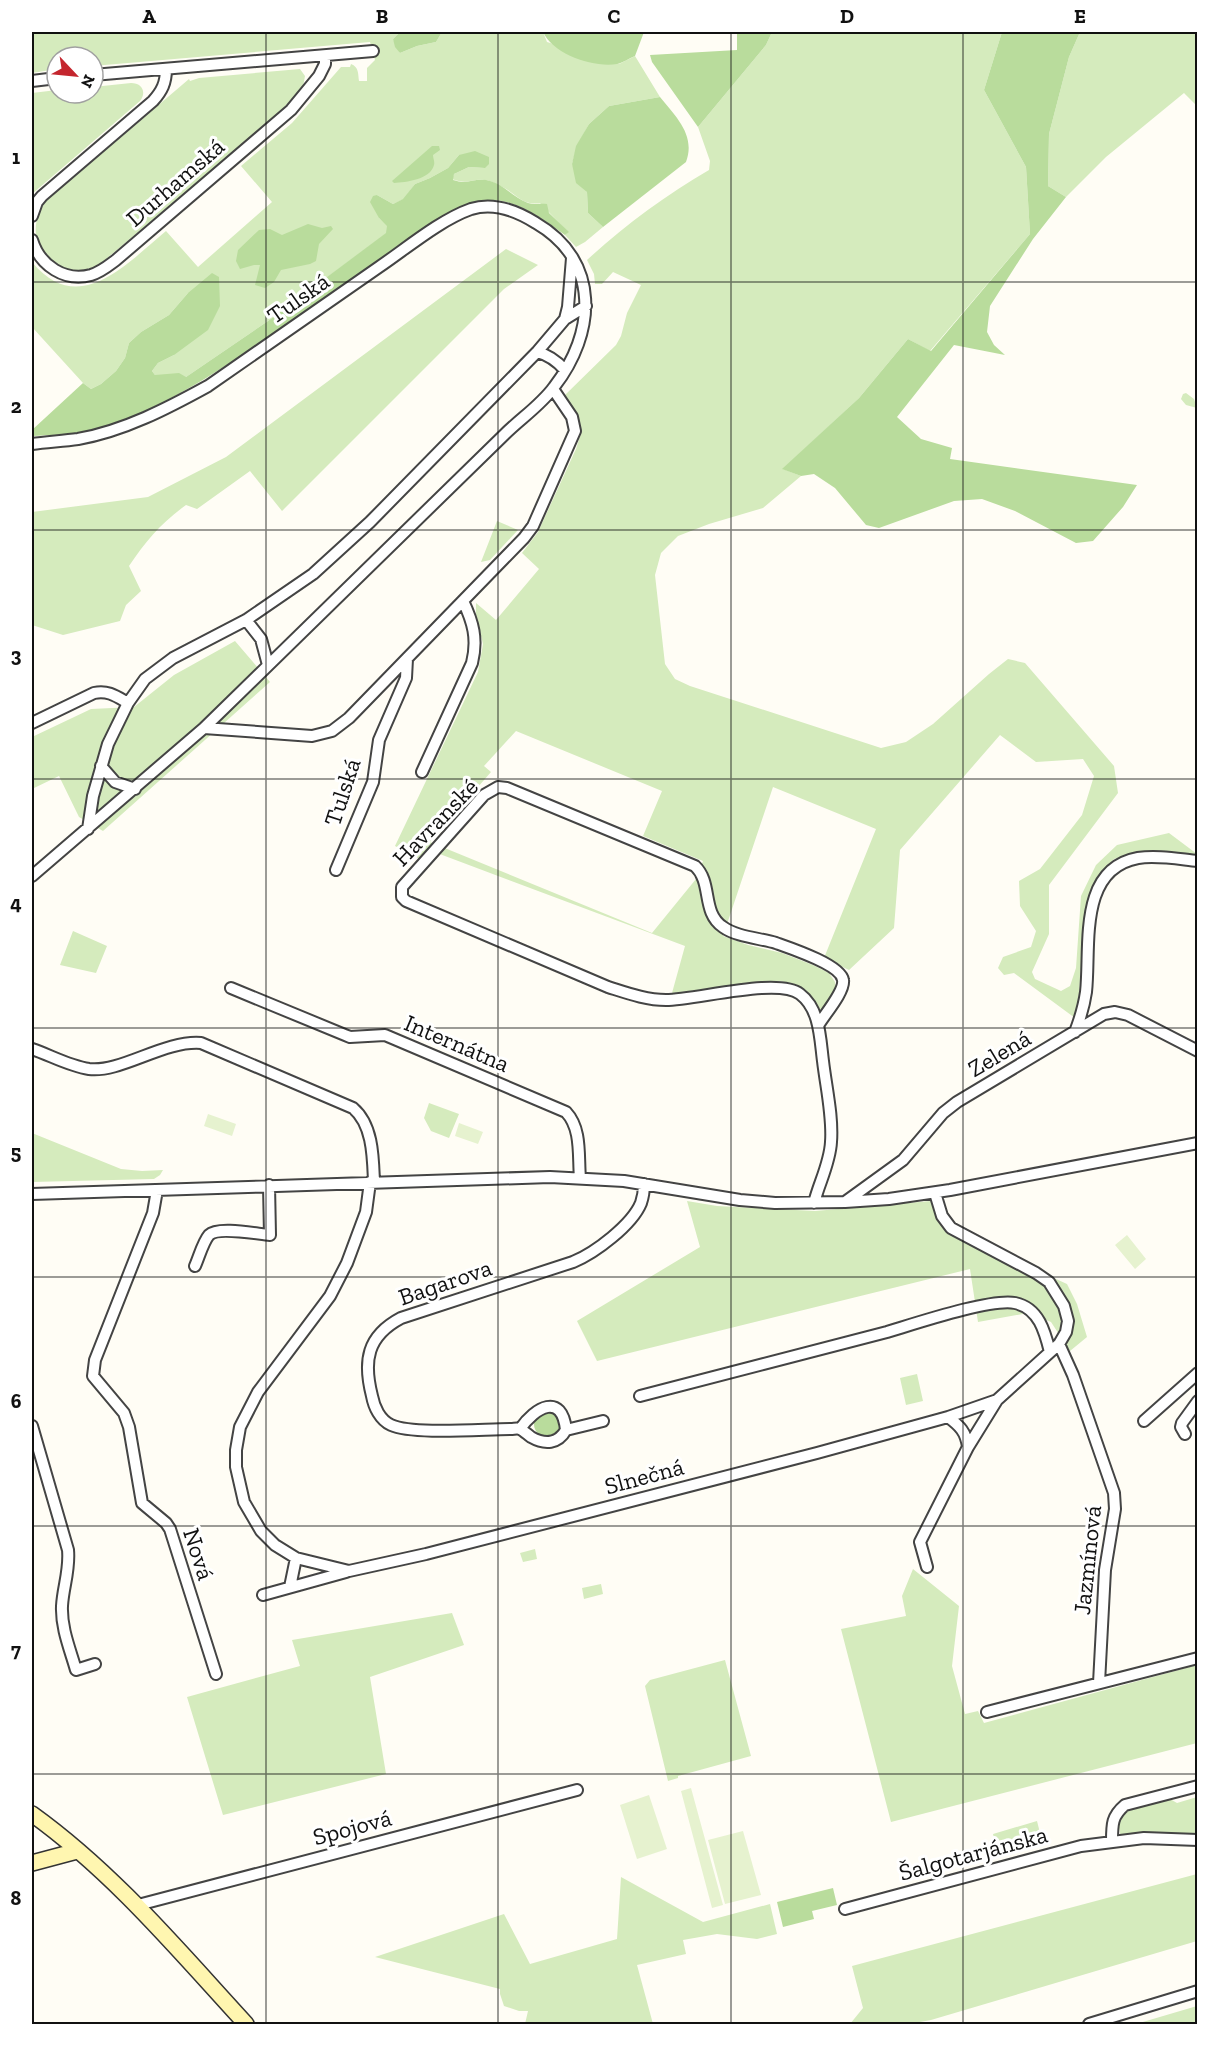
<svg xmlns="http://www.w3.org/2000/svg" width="1229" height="2056" viewBox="0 0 1229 2056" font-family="'Zilla Slab',serif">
  <rect width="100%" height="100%" fill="#fffdf5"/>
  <path fill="#d5ebbd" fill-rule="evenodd" d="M32 32H400L393 39 400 53 417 46 436 42 442 32H543L547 42 619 64 635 56 660 97 609 106 589 124 577 146 572 164 587 192 588 213 603 227 585 242 576 247 565 235 568 232 540 203C520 206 515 191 498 185 494 183 489 180 485 180 472 178 468 185 452 179L454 174 469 167 485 168 459 155 448 168 430 178 415 184 404 199 393 204 377 195 379 218 388 226 387 233 268 321 186 377 155 375 152 371 158 363 174 355 188 293 169 315 141 332 129 343 125 358 116 371 101 384 91 389 83 383 32 327V262C79 319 127 263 166 231L198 267 272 202 241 166 292 123 341 67H350L351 64C359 67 358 74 359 81H367V68L375 60 370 42 93 66V57H57V69L32 73Z
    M772 32H1002L984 90 1026 167 1030 234 930 351 908 339 859 398 783 469 801 476 763 508 709 524 678 536 661 553 655 575 665 664 675 679 690 686 881 748 906 742 933 724 989 674 1008 659 1025 663 1114 766 1118 793 1049 885V934L1032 972 1035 979 1061 991 1070 986 1076 968 1081 896 1096 865 1117 845 1169 833 1197 854 1135 852 1114 859 1096 878 1086 905 1078 1006 1075 1018 1014 973 1004 975 998 968 1003 957 1031 947 1036 931 1020 906 1019 881 1040 869 1082 815 1094 776 1083 759 1036 762 1000 735 900 850 894 928 849 970 824 958 876 829 773 787 723 936 748 945 782 953 813 965 829 973 835 982 836 991 822 1011C809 994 802 987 781 981L672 993 685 946 437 853 431 865 395 846 478 672 483 644 476 614V603L496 620 539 569 522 553 538 532 576 449 581 433 577 414 565 395 616 345 621 336 627 313 641 285 613 272 602 284H595L594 274 587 260C624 226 666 195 709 170L710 161 698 127 766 45ZM516 731 662 791 643 836 703 861 696 879 652 933 430 842 491 772 484 766Z
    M1080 32H1197V106L1184 93 1106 157 1066 197 1048 186 1049 134 1069 57Z
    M300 69 305 76 303 87 275 117 99 265C54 286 16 239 47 200L189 79 190 81 199 78Z
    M131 83C142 83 147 92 140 101L32 194V93L57 90V93H93V87Z
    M506 249 538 265 504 289 282 511 250 471 197 509 186 505C161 523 146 541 129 566L141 591 126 605 120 621 63 635 32 625V512L148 497 226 457Z
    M1186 393 1194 399 1197 408 1186 405 1181 399 1183 394Z
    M497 521 518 530 490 560 481 562Z
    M235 641 270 682 103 831 79 817 59 776 32 789V737L91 709 134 707 174 675Z
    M73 931 107 946 96 973 60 965Z
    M429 1103 459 1114 449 1138 431 1131 424 1118Z
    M32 1133 121 1169 142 1171 163 1170 160 1175 154 1179 32 1182Z
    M942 1200 959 1235 1067 1284 1077 1304 1087 1337 1070 1351 1051 1322 1028 1313 978 1322 970 1269 597 1361 577 1321 700 1247 687 1201 717 1206 815 1211Z
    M917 1374 923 1401 906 1405 900 1378Z
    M535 1549 537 1559 523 1562 520 1553Z
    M913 1569 959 1606 952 1666 965 1714 978 1711 984 1723 1197 1665V1743L891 1822 841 1629 906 1616 902 1596Z
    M601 1584 603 1594 584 1599 582 1588Z
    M452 1613 464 1645 370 1677 386 1774 223 1815 187 1697 300 1666 292 1640Z
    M725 1660 751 1756 678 1776V1778L668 1781 645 1686 650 1680Z
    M1197 1797V1845H1122L1118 1821 1128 1811 1170 1799 1177 1803Z
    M1037 1821 1041 1837 997 1849 993 1834Z
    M1197 1874V1941L931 2020 909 2024H850L863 2008 852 1966Z
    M621 1877 703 1922 770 1904 777 1934 757 1939 717 1934 683 1940 686 1954 637 1965 653 2024H525L528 2011H519L504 2006 500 1994V1989L375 1957 504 1914 530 1964 617 1939Z
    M1197 2006V2024H1136Z"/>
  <path fill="#b9dc9c" d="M400 32H442L436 42 417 46 400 53 395 47 393 39Z
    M543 32H644L635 56C629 58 623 63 617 64 593 68 553 54 543 32Z
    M737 32H772L766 45 698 127 652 62 650 55 737 50Z
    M1002 32H1080L1069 57 1049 134 1048 186 1066 197 1033 239 990 306 987 332 994 345 1005 355 954 345 897 417 921 439 952 448 950 459 1137 485 1123 507 1093 541 1076 543 1015 511 982 499 954 501 879 528 866 525 835 488 814 474 801 476 782 469 859 398 908 339 931 351 1030 234 1026 167 984 90Z
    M660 97C676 117 696 135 686 162L603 227 588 213 587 192 576 183 572 164 576 146 589 124 609 106Z
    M432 146H439L440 150 433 155C433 158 435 162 434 165 430 180 406 182 394 183L392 181Z
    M475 151 489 157V164L485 168 469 167 454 174 453 180C468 185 473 178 486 180 503 183 512 197 528 203 534 205 540 203 547 204L549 213 569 232 565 235C544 220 518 200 491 200 458 201 401 247 373 266 338 290 302 314 267 338 214 374 150 417 86 431 69 435 49 435 32 436V430L83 383 91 389 101 384 116 371 125 358 129 343 141 332 169 315 188 293 212 273 219 277 220 306 208 330 174 355 158 363 152 371 155 375 179 373 186 377 268 321 386 233 387 226 379 218 370 202 373 196 377 195 393 204 403 199 415 184 430 178 448 168 459 155Z
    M308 224 322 228 331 226 333 229 319 244 316 261 310 264 281 270 274 282 265 288 255 285 260 265H254L240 269 236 261 238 250 259 230 270 229 282 235Z
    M534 1424a13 13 0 1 1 26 0a13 13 0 1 1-26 0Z
    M833 1888 837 1905 812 1911 814 1919 783 1927 777 1902Z"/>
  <path fill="#e6f2cf" d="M208 1114 236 1124 232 1136 204 1126Z
    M459 1123 483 1132 478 1144 455 1136Z
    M1127 1235 1146 1259 1135 1269 1115 1245Z
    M691 1788 723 1905 712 1908 681 1791Z
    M649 1795 667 1849 637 1859 620 1805Z
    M743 1831 761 1895 725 1904 708 1840Z"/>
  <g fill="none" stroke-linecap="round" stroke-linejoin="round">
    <defs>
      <path id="street" d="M93 75 373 51
        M32 81 57 78
        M32 216 37 202 42 196 153 101C162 91 166 83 166 69
        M32 240C40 266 65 282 91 275 101 272 108 266 116 260L291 110 319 76 325 64V56
        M565 319 568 307 572 258
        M537 352C549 355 557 361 565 370
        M32 444C47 442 63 441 78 439 124 431 168 408 208 386 265 346 322 307 379 267 407 248 440 220 471 209 493 202 517 211 536 223 601 261 596 333 554 387 541 405 520 419 505 434L204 728 32 876
        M246 620 261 639 268 665
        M32 723 94 693C108 690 116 696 128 703
        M204 728 312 736 332 731 349 718 524 538 533 526 575 431 572 417 553 389
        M101 766 115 782 135 789
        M422 772 472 663C478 639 473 622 463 601
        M88 829 93 796 108 744 128 703 145 679 173 658 246 620 313 574 370 522 537 352 565 319 586 306
        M336 870 373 782 379 740 406 678 407 659
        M231 988 345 1035 350 1037 385 1035 566 1112C582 1129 578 1156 580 1178
        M1075 1032C1080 1019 1084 1006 1086 992 1091 948 1077 869 1138 858 1157 855 1178 859 1198 861
        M32 1049C50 1055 69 1066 89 1069 121 1073 164 1040 201 1043L353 1108C373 1125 373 1157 374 1182
        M370 1182 366 1212 347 1263 330 1296 258 1392 240 1427 236 1450V1467L244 1502 261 1531 275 1545 296 1558 349 1571 426 1554 817 1453 948 1417 997 1400
        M157 1190 153 1213 95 1360 93 1376 124 1413 129 1427 142 1503 166 1523 170 1529 216 1674
        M935 1193 942 1216 951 1228 1036 1273 1049 1282 1064 1306 1068 1321 1066 1332 1059 1344 997 1400 968 1447
        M32 1194 550 1177 624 1181 740 1200 775 1203 845 1202 889 1199 950 1190 1198 1143
        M845 1202 903 1160 943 1113 957 1102 1104 1014 1115 1012 1128 1015 1198 1051
        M814 1203C819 1183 830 1163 831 1142 833 1116 826 1087 823 1061 820 1038 820 1009 800 994 778 977 696 1000 666 1000 646 1000 627 993 608 987L406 901 402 897V887L484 795 498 787 507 788 695 866C713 883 701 912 723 927 737 937 759 938 776 943 790 948 841 965 843 980 845 991 825 1014 819 1024
        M195 1266C199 1257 203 1242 209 1235 218 1226 257 1234 270 1235L269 1185
        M1059 1344 1073 1375 1114 1493 1115 1509 1105 1570 1099 1683
        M640 1396C722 1374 805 1354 887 1332 914 1324 991 1298 1015 1303 1039 1308 1045 1332 1050 1352
        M603 1421 566 1430C558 1444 545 1445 531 1437 528 1435 523 1430 520 1429 517 1428 514 1429 511 1429 483 1429 413 1435 391 1425 380 1420 374 1407 372 1396 363 1361 367 1336 401 1318L573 1262C595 1253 632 1225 641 1203 643 1197 644 1190 644 1184
        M1144 1421 1198 1373
        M32 1426 68 1550C70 1570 63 1587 62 1606 61 1628 70 1649 76 1670L95 1664
        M520 1429C535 1407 562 1392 566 1430
        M1185 1434 1181 1427 1182 1423 1198 1401
        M927 1567 920 1542 968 1447C966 1432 960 1426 948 1417
        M290 1587 296 1558
        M263 1595 346 1572
        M987 1712 1198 1658
        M1112 1841C1112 1824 1112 1816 1125 1805L1198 1786
        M138 1905 577 1790
        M845 1909 1081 1846 1144 1838 1198 1840
        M1089 2024 1198 1991"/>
      <path id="secondary" d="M32 1814C114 1873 178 1950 246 2024
        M32 1863 77 1851"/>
    </defs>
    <use href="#street" stroke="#444" stroke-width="14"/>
    <use href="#secondary" stroke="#333" stroke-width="18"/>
    <use href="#street" stroke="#fff" stroke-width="10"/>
    <use href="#secondary" stroke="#fff6b0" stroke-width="15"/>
  </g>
  <path fill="none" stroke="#111" stroke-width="1.5" stroke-opacity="0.55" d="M266 32V2024M498 32V2024M731 32V2024M963 32V2024M32 282H1198M32 530H1198M32 779H1198M32 1028H1198M32 1277H1198M32 1526H1198M32 1774H1198"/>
  <g text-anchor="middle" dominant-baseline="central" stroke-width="6" stroke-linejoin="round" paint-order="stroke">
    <g font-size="24" fill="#111" stroke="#fff">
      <text transform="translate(175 182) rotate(-41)">Durhamská</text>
      <text transform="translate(298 298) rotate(-35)">Tulská</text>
      <text transform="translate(342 792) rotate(-72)">Tulská</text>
      <text transform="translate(435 822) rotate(-46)">Havranské</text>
      <text transform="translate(457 1043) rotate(23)">Internátna</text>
      <text transform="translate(999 1053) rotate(-31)">Zelená</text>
      <text transform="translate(445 1282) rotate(-19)">Bagarova</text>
      <text transform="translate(644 1476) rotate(-15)">Slnečná</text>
      <text transform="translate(199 1554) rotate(72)">Nová</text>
      <text transform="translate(1087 1560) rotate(-84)">Jazmínová</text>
      <text transform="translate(352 1827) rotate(-15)">Spojová</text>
      <text transform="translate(973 1853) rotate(-15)">Šalgotarjánska</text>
    </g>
  </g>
  <rect width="1229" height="2056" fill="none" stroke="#ffffff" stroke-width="66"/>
  <g transform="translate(75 75) rotate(116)"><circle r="28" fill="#ffffff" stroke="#a0a0a0" stroke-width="1.5"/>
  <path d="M0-4.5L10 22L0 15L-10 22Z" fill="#c4262e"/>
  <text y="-9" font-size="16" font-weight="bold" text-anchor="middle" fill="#111111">N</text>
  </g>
  <rect x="33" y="33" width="1163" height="1990" fill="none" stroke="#111" stroke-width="2"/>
  <g font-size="20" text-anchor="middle" font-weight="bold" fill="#111">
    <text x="149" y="23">A</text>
    <text x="382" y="23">B</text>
    <text x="614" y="23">C</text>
    <text x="847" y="23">D</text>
    <text x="1080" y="23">E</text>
    <text x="16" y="164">1</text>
    <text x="16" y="413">2</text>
    <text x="16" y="662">3</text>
    <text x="16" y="910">4</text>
    <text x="16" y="1159">5</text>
    <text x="16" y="1408">6</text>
    <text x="16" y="1657">7</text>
    <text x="16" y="1905">8</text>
  </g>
</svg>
